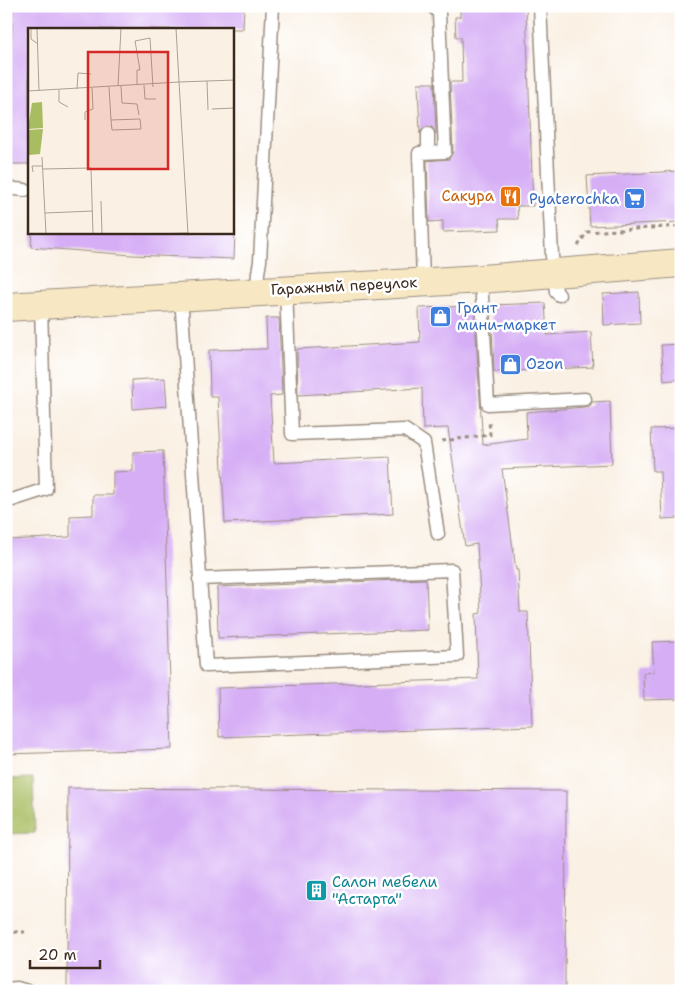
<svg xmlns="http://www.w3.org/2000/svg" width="687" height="997" viewBox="0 0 687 997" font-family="'Shantell Sans',sans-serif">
  <rect width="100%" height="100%" fill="#fff"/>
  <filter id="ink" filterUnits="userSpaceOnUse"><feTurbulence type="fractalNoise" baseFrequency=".02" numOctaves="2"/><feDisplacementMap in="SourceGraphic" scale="10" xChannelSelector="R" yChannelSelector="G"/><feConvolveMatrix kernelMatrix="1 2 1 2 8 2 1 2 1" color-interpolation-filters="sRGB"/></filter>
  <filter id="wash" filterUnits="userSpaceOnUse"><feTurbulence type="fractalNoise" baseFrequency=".0096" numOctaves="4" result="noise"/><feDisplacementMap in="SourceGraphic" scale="20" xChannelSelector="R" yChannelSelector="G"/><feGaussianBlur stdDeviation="1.12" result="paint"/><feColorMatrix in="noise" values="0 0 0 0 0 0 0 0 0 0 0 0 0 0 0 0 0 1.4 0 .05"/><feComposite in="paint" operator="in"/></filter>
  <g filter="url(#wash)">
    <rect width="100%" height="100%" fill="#faf0e3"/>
    <path fill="#a8bd62" stroke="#727440" d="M33 778 35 833 6 834V779Z"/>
    <g id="blocks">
      <path fill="#d6aef5" d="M13 6H244L243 29H29V164H6Z
        M460 6H526L533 206H517L518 219H499L500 230 443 232V221L429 222 427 161 449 159 453 152 450 82H462L461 37H456L455 17H460Z
        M418 83H434L436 134 432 127 428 126 421 130 420 134Z
        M681 171V222L590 226 587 176Z
        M32 232H235L234 259 132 255 31 247Z
        M639 292 640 323 604 325 603 294Z
        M545 303 547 335 591 332 593 367 494 372 491 305Z
        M474 306 483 445 527 439 526 412 585 407 590 406 592 402 610 401 612 464 502 469 516 570H518L520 612H528L532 726 219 737 218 688 478 679 476 614 481 613 477 544 465 546 448 428 423 429 422 388 298 395 297 349 420 342 419 308Z
        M266 318H279L282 395 270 396 274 463 390 457 393 514 225 523 218 397H210L209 350 267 349Z
        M681 344V379L664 381 661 345Z
        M165 378 167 406 133 409 132 380Z
        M681 428V518L662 519 660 471H653L651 429Z
        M163 451 172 749 6 754V540L70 537V516L93 515V495H113V472L133 471V452Z
        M426 579 428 630 218 638 217 587Z
        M681 641V699L644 700 643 673 654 672 652 642Z
        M68 788 566 791 565 991H67Z"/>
    </g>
  </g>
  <g filter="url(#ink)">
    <use href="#blocks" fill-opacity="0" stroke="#9a8d80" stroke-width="1"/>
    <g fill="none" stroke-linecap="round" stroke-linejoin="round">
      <defs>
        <path id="service" d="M540 6 552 256 556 292 559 295
          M428 134V153
          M6 188 25 190
          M481 279 488 404 585 399
          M423 282 419 153 445 152 439 13 432 6
          M286 290 292 434 405 430 424 443 438 534
          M257 291 258 273 260 261 273 6
          M181 296 206 666 457 656 452 570 199 579
          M6 502 46 489 41 305
          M6 989 17 988 27 991"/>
        <path id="secondary" d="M6 307 481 279 681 263"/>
      </defs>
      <use href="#service" stroke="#9a8d80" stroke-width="15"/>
      <use href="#secondary" stroke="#9a8d80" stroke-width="30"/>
      <path stroke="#9a8d80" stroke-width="3" stroke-dasharray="4 4" stroke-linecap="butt" d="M578 246 587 232 681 226
        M442 441 490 435 489 420
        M6 932H25"/>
      <use href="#service" stroke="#fff" stroke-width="12"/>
      <use href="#secondary" stroke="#f7e8c3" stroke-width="28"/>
    </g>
  </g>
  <defs>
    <symbol id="restaurant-square" viewBox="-11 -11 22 22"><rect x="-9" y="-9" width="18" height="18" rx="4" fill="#e8710a" stroke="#fff"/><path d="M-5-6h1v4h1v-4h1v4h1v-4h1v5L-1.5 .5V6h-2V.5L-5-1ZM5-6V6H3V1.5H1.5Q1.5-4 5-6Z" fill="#fff"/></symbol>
    <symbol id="supermarket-square" viewBox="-11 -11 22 22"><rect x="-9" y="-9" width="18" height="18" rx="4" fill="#3f7fe0" stroke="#fff"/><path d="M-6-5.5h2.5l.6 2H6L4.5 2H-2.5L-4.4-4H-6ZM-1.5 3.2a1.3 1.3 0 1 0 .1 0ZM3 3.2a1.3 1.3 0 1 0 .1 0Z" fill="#fff"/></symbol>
    <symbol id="shop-square" viewBox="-11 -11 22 22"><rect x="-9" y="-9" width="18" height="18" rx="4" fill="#3f7fe0" stroke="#fff"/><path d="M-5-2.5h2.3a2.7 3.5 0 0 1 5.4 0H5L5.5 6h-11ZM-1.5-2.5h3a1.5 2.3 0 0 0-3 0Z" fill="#fff"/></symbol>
    <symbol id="building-square" viewBox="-11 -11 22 22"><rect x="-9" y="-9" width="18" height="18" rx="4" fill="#0f9aa8" stroke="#fff"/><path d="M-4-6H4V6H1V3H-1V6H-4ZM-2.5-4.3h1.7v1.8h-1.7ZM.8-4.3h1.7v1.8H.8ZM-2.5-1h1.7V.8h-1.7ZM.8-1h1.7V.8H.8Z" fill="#fff"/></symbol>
  </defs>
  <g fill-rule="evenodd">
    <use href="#restaurant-square" x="498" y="184" width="25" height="25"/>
    <use href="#supermarket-square" x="622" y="186" width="25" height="25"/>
    <use href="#shop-square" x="428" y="304" width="25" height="25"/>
    <use href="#shop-square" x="498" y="352" width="25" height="25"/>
    <use href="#building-square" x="304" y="878" width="25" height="25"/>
  </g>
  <g text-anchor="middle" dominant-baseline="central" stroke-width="5" stroke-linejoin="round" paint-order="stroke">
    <g font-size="15" fill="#c56008" stroke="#fff" text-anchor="end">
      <text x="494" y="196">Сакура</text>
    </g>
    <g font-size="15" fill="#366cbe" stroke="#fff" text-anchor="start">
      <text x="619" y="199" text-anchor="end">Pyaterochka</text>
      <text x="457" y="308">Грант<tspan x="457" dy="17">мини-маркет</tspan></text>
      <text x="526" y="364">Ozon</text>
    </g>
    <g font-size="15" fill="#3b2a1e" stroke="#fff">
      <text transform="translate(344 286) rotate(-3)">Гаражный переулок</text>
    </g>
    <g font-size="15" fill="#0d838f" stroke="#fff" text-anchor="start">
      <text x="332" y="882">Салон мебели<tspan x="332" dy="17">"Астарта"</tspan></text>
    </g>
  </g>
  <g transform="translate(28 28)">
    <rect width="206" height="206" fill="#faf0e3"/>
    <path d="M14 74 15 100 0 101 4 75ZM15 101 12 126 1 127 0 102Z" fill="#a8bd62"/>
    <path fill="none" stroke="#aea194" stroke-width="1" d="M3 0V11L10 16M9 0 11 63M179 53 180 82M109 57V42H112L107 13 122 10 125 59M116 57 117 71H128M90 58 93 0M93 58 94 75 109 76 111 87M81 59 83 92 84 102 113 101 112 91 83 92M49 61 50 45 63 46M31 62V74L40 79M0 63 151 54 148 0M184 81 207 80M57 92V84L65 81 64 60M14 129 18 206M15 141 63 140 65 206M5 144 4 138H14M73 173 74 206M17 185 65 183M73 206H109M120 206 160 205M160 206 151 54 207 52"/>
    <path fill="#d62828" fill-opacity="0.15" stroke="#d62828" stroke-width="2.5" d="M60 24H140V141H60Z"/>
    <rect width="206" height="206" fill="none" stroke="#3b2a1e" stroke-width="2.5"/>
  </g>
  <rect width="687" height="997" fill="none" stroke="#fff" stroke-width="25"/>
  <path d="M30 960v8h70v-8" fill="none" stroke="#3b2a1e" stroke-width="2.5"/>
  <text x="38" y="960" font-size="15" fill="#3b2a1e" stroke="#ffffff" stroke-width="4" paint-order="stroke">20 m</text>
</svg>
